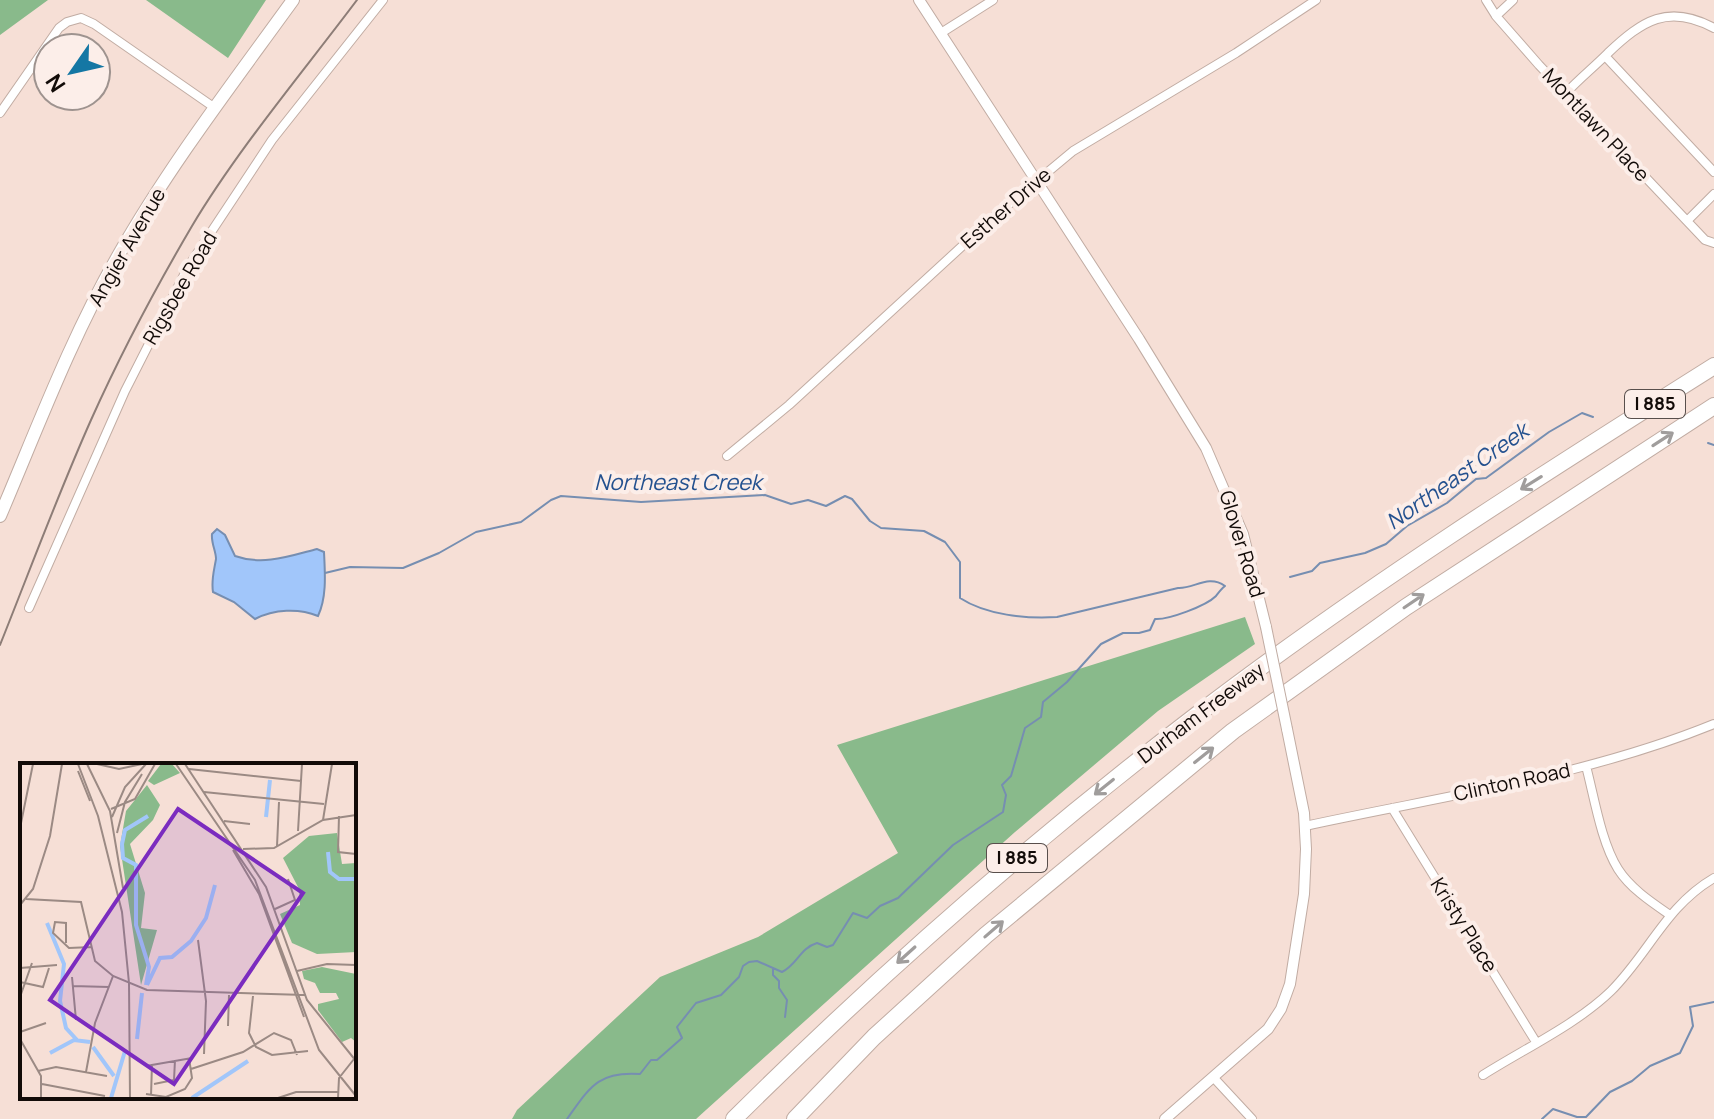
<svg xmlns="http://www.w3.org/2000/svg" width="1714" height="1119" viewBox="0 0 1714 1119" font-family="Manrope,sans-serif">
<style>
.forest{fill:#89ba8b}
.water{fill:#a1c6fa;stroke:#768eb1;stroke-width:2}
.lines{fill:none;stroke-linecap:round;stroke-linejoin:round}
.stream{stroke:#768eb1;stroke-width:2}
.minor-casing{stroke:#c1aca3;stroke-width:10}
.tertiary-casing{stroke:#c1aca3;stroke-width:12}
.secondary-casing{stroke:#c1aca3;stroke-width:14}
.motorway-casing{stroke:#c1aca3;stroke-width:18}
.minor{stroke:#fff;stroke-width:8}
.tertiary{stroke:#fff;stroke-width:10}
.secondary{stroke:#fff;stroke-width:12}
.motorway{stroke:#fff;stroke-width:16}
.rail{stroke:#8d7d77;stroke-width:2}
.tertiary-bridge-casing{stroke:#c1aca3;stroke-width:12;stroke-linecap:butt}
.tertiary-bridge{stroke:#fff;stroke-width:10}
.oneway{stroke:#a09d9c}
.labels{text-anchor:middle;stroke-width:8;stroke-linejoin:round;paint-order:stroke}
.shield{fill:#fceee9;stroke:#584f4c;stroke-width:2}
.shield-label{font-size:18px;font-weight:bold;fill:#120b08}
.street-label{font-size:20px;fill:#120b08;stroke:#fceee9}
.water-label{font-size:22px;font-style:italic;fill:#24518f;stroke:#fceee9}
.inset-river{fill:none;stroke:#a1c6fa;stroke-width:4}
.inset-road{fill:none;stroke:#9b8a84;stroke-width:2}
.view{fill:#7b2cbf;fill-opacity:0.15;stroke:#7b2cbf;stroke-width:4}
.inset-edge{fill:none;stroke:#120b08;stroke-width:4}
</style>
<rect width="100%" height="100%" fill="#f6dfd6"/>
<path class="forest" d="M0 0H48L0 35Z
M146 0H266L228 58Z
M1245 617 1255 644 1158 711 1015 832 696 1119H512L517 1110 660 977 758 937 898 853 837 745Z"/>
<path class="water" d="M217 529 225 535 235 556C263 566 290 556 317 549L324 552C325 573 327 597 318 616 299 608 274 609 255 619L234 602 213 592C211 580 214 571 216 559 216 551 211 543 212 534Z"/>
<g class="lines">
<path class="stream" d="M1708 443 1714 445
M325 573 350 567 403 568 439 553 476 532 521 522 551 500 561 496 641 502 765 495 791 504 808 500 826 506 845 496 852 499 870 521 881 528 924 531 945 542 960 562V598C986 615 1026 619 1057 617L1178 588C1194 589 1208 574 1225 586 1221 589 1219 592 1216 596 1206 606 1168 620 1155 619L1150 630 1139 633H1123L1101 644 1067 682 1043 702 1041 717 1025 728 1011 776 1002 785 1006 795 1003 812 953 845 898 898 880 906 867 918 853 913 833 945 827 947 817 943C800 948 797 965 782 972L757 961 749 962 743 966 739 977 721 995 696 1003 677 1027 682 1038 657 1060H651L640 1074C598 1071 590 1087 567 1119
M1290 577 1312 571 1320 563 1365 553 1386 544 1407 526 1447 503 1476 479 1486 478 1549 432 1582 413 1593 417
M773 968V975L779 981V988L787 1000 785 1017
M1542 1119 1553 1109 1577 1117H1586L1610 1092 1632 1081 1650 1066 1680 1053 1693 1026 1690 1007 1714 1002"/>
<defs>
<path id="minor" d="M1486 0 1496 16 1539 65 1705 240 1714 243
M1496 16 1513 0
M941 33 993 0
M1605 56 1714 172
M1566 93C1579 79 1594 67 1608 53 1642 21 1668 3 1714 28
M0 113 59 28 67 22 81 18 94 24 215 108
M1687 221 1714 194
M727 456 789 405 995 216 1073 151 1236 53 1316 0
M29 608 125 391 188 267 272 140 383 0
M1586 766C1594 796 1601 842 1618 869 1630 888 1651 902 1670 915
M1392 808 1536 1042
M1305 826C1442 796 1584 777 1714 724
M1483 1075C1524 1049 1577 1024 1611 991 1649 953 1666 906 1714 878
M1213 1077 1252 1119"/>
<path id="tertiary" d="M919 0 1139 339 1206 448 1243 534 1266 627
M1165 1119 1268 1029 1281 1009 1290 984 1304 894 1306 849 1304 813 1287 729"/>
<path id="secondary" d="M0 516C37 429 71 338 118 256 169 166 233 83 293 0"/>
<path id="motorway" d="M734 1119C880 974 1034 839 1198 714 1363 588 1538 477 1714 366
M795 1119 874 1037 986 935 1233 731 1406 607 1714 406"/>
</defs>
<use href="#minor" class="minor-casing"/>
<use href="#tertiary" class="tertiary-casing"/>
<use href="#secondary" class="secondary-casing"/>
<use href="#motorway" class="motorway-casing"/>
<use href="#minor" class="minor"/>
<use href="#tertiary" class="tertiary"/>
<use href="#secondary" class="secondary"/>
<use href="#motorway" class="motorway"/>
<path class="rail" d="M0 645C30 570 58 494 91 420 121 353 155 289 192 226 238 149 303 72 357 0"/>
<defs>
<path id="tertiary-bridge" d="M1266 627 1287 729"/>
</defs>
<use href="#tertiary-bridge" class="tertiary-bridge-casing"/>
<use href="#tertiary-bridge" class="tertiary-bridge"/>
</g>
<defs><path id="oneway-shaft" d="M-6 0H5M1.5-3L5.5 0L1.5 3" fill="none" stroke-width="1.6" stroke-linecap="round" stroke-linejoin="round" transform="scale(2)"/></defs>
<g class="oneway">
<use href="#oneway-shaft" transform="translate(1663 439) rotate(-33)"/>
<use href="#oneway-shaft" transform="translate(1531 483) rotate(148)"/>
<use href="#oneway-shaft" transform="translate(1414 601) rotate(-34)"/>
<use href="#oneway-shaft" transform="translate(1204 755) rotate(-39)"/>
<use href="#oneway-shaft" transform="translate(1104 787) rotate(141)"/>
<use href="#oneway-shaft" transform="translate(994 929) rotate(-41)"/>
<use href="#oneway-shaft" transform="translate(906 955) rotate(138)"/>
</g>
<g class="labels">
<g class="shield">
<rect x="1625" y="390" width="60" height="28" rx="6"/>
<rect x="987" y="844" width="60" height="28" rx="6"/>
</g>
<g class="shield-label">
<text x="1655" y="410">I 885</text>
<text x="1017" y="864">I 885</text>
</g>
<g class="street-label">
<text transform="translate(1596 125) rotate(47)" y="7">Montlawn Place</text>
<text transform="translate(1006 208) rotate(-41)" y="7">Esther Drive</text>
<text transform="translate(127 247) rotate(-60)" y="7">Angier Avenue</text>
<text transform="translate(180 288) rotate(-60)" y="7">Rigsbee Road</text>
<text transform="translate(1242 544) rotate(73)" y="7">Glover Road</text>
<text transform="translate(1201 713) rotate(-37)" y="7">Durham Freeway</text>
<text transform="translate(1512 782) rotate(-12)" y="7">Clinton Road</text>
<text transform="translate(1464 925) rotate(58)" y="7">Kristy Place</text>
</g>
<g class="water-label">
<text transform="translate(1457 476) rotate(-35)" y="8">Northeast Creek</text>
<text x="678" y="490">Northeast Creek</text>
</g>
</g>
<g transform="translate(20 763)">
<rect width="336" height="336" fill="#f6dfd6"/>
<path d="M141 1H152L160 10 134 22 128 18ZM127 22 140 42 133 57 110 81 125 130 121 165 137 167 121 222 100 83 106 48ZM317 70 322 101 336 100V189L297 191 272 180 260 151 280 142 279 126 263 95 289 73ZM302 204 336 211V279L331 275 322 279 298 247V241L319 236 316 230H300L295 220 284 216 282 208Z" fill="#89ba8b"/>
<path class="inset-river" d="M246 54 250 17M308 89 310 109 319 116H336M27 160 44 201 40 238 46 265 57 277M126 222 129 204 116 162V102L103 95 102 81 105 67 128 53M127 222 140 195 152 194 171 178 186 155 195 122M117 276 122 230M73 284 94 313M30 290 54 277 70 279M91 335 105 288M172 335 228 298"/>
<path class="inset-road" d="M58 1 78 53 102 149 109 220 110 335M67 1 90 48 103 125M77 1 99 6 122 1M156 1 235 117 299 287 336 333M165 1 246 124 287 237 336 298M169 6 281 18M58 8 70 38M184 29 304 41M91 46 115 36 135 1M319 53 318 89 336 91M92 54 105 24 126 1M303 57 312 1M204 58 230 61M0 65 13 1M278 68 282 1M97 70 105 39 122 11M257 83 259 39M223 86 254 85 303 57 336 52M213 87 239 131 284 254M6 136 61 139 75 198 93 213 127 227 285 232M0 142 13 126 30 73 42 1M255 146 275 137 268 116M178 177 186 238 184 291M46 180V160L35 159 33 170 49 185 72 184M0 205 37 202M277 208 307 201 336 202M52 214 56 257M0 219 23 224 29 205M52 223 89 224M233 233 229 270 236 284 252 292 288 288M0 234 12 200M208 263 209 232M0 269 26 260M0 276 21 313V335M126 303 172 295M171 306 223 289 254 270 271 277 277 292M18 308 36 304 87 313M66 309 75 260 93 213M22 321 85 333M134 321 154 317 155 297M126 331 146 334 165 326 172 315 169 295M131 333 132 301M258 335 276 329H318M318 335 319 315 334 296"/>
<path class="view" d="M158 46 283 130 154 321 30 237Z"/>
<rect width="336" height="336" class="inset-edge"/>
</g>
<g transform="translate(72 72) rotate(236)"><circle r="38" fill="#fceee9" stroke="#9e938f" stroke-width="2"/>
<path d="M0-6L14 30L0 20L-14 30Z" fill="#1477a4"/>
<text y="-12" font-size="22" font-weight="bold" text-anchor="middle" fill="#120b08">N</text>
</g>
</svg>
